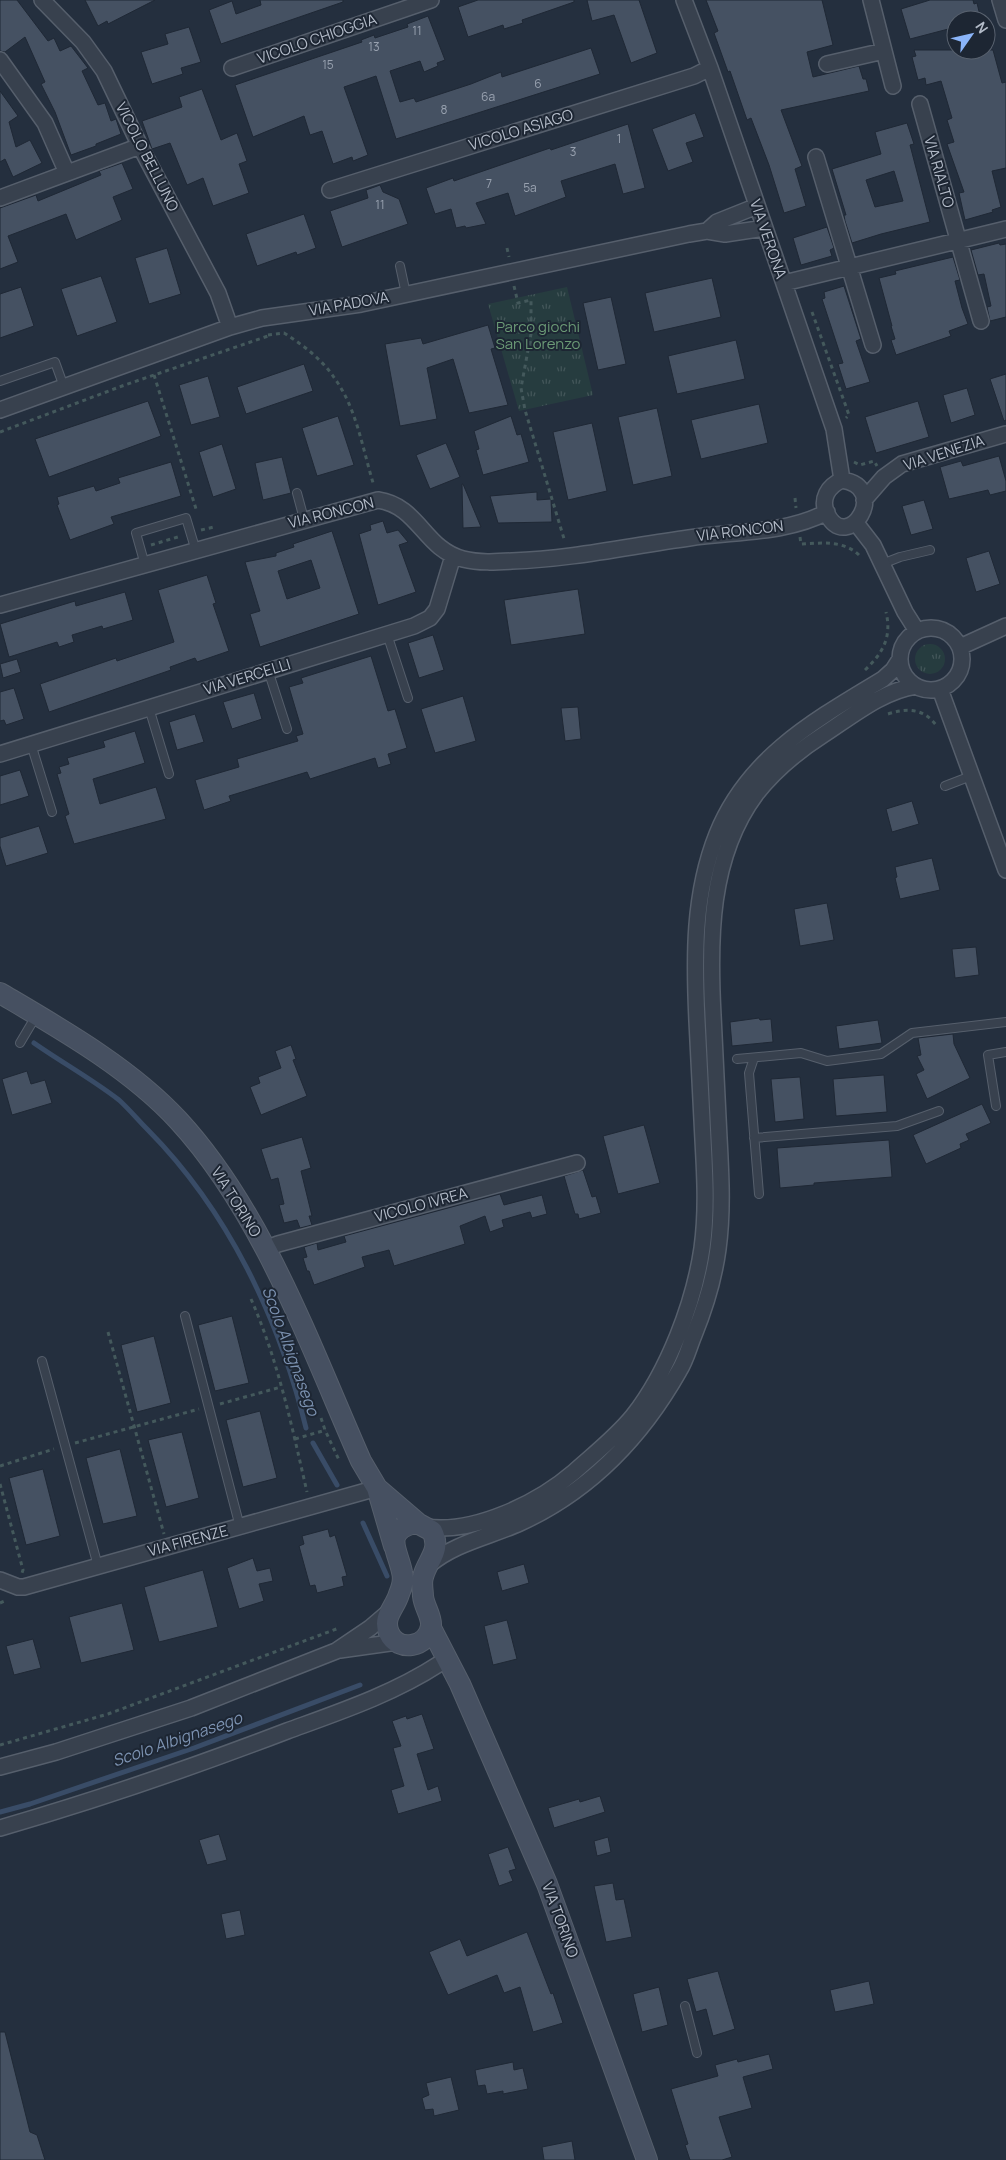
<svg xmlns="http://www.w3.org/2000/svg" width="1006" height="2160" viewBox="0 0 1006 2160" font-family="Manrope,sans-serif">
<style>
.grass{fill:url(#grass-tufts)}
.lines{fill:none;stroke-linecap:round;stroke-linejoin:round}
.stream{stroke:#394c67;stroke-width:5}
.building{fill:#455162;stroke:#1f2835;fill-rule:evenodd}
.lane-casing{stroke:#565f6c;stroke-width:10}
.street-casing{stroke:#565f6c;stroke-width:18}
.secondary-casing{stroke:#565f6c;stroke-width:22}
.path{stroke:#44595c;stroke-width:3;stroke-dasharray:4 4;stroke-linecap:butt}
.lane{stroke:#38414e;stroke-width:8}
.street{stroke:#38414e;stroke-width:15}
.secondary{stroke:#465061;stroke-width:20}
.labels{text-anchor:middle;stroke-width:4;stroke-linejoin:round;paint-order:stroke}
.number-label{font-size:12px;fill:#98a1af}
.street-label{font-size:15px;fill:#b4bcc9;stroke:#1d2633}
.park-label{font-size:15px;fill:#6b9a76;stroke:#1d2633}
.water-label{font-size:16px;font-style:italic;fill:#7c92b1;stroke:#1d2633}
</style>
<defs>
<pattern id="grass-tufts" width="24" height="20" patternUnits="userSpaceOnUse" patternTransform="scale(1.25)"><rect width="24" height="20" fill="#263c3f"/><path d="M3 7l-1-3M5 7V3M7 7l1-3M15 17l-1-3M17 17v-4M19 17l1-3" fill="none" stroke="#435659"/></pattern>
</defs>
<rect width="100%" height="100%" fill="#242f3e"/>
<path class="grass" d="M567 287 593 395 519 411 488 304Z
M915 659a15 15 0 1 1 30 0a15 15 0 1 1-30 0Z"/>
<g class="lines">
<path class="stream" d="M34 1043C61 1062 92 1079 119 1100 129 1109 138 1120 148 1130 228 1211 279 1318 306 1428
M313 1443 337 1485
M363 1523 387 1576
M0 1812 30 1804 194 1748 360 1685"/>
</g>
<path class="building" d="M0 0H17L48 41 54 38 60 51 71 46 88 68 82 71 98 105 105 103 111 121 116 119 121 134 96 144V146L71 155 55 112 41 84 45 82 25 37 5 52 0 51Z
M85 0H155L108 24 107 21 98 26Z
M260 0H343V2L221 44 209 10 232 1 236 14 261 5Z
M478 0H574V2L522 20 523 23 504 29 503 25 468 37 458 7Z
M587 0H639L657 53 631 63 614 15 592 21Z
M706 0H822L833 45 807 52 813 77 859 66 863 79H866L869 91 781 110 802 166 795 169 806 206 784 213 769 165 751 118 747 120 730 71 728 72 714 33 718 31Z
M930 0H973L974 4 977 3 981 20H956V27L910 39 901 9Z
M428 16 445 60 437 63 438 66 424 72 420 61 390 71 400 102 414 98 416 102 471 84 501 72 502 77 591 48 600 74 396 139 376 76 344 87 368 155 353 161 352 157 333 164 322 131 310 135 304 116 253 137 235 85 362 42 361 40 374 35 375 38 408 27 407 24Z
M189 27 201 62 181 68 183 74 152 84 141 52 168 44 165 34Z
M914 50H993L1002 83 1006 82V168L992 171 1001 207 992 210 993 212 965 220 959 193 964 192 947 144 954 142 947 120 952 118 941 81 926 85 925 78 918 80 912 57 916 56Z
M202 89 221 140 237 133 247 161 239 164 249 193 213 206 203 178 187 185 170 143 152 149 142 121 182 107 179 97Z
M0 91 18 116 9 122 16 147 30 140 42 163 13 177 5 159 0 162Z
M695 113 704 137 686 143 693 162 668 171 652 129Z
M907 123 914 144 910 145 930 222 881 234 852 243 845 221 844 215H846L832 169 881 154 875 132ZM894 171 903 201 875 207 866 180Z
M628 124 645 188 623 194 615 164 561 181 566 197 515 216 508 193 476 203 486 224 466 228 465 226 456 228 451 209 435 214 426 188 453 178 454 181 550 148 551 150Z
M122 163 133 189 113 197 122 220 76 240 66 214 8 236 18 262 0 269V208L36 195 38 201 101 175 99 171Z
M380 185 383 192 399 199 408 224 342 247 330 211 368 198 366 190Z
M304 214 316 248 297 255 296 252 257 266 246 234Z
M827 227 834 248 830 250 832 256 801 265 793 238Z
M999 243 1000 245 1006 244V317L990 321 987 307 991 306 984 274 978 275 971 250Z
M167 248 181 294 149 304 135 258Z
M953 257 960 280 955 281 962 308 968 324 949 331 951 336 896 355 891 340 895 339 891 326H892L879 278 896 274 895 271Z
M101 276 117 322 77 336 61 289Z
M712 278 721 317 654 332 645 293Z
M844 286 861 339 856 341 870 382 846 389 838 364 843 363 822 299 825 298 824 292Z
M21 287 34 326 0 338V294Z
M611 297 626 364 598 370 583 303Z
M488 325 495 348 491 349 508 405 469 413 453 359 427 368 437 419 400 426 385 344 421 338 423 344Z
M736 340 745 379 677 394 668 356Z
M304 364 313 391 246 414 237 387Z
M1006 374V420L1004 421 990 379Z
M208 376 220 417 191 425 179 385Z
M967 388 975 415 951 423 943 395Z
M148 401 161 436 49 477 35 439Z
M918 401 929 437 876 453 865 417Z
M759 404 768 443 701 459 691 420Z
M657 408 672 476 633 485 618 417Z
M338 416 354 465 317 476 302 428Z
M511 416 517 435 521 434 529 462 483 475 476 450 479 449 474 431Z
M592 423 607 491 568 500 553 432Z
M446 443 460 477 430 489 416 455Z
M222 444 236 489 213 497 199 452Z
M999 456 1006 481V491L990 495 988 490 949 499 940 467 961 461 963 466Z
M282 457 291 493 263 500 255 463Z
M171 462 181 496 111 517 114 524 70 540 57 505 59 504 57 497 94 486 96 491 120 483 118 478Z
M462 484H463L481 527 463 528Z
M537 492V500L551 499 552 522 498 523 490 496Z
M924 500 933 529 911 535 902 506Z
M383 521 387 533 398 530 408 542 399 545 416 592 378 605 359 534 371 530 370 525Z
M332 531 359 614 260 647 250 614 260 611 245 562 276 556V553L294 547 293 544ZM311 560 320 588 287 599 278 571Z
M989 551 1000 584 976 592 966 558Z
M207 575 216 603 213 604 229 651 197 662 195 658 170 667 171 670 49 712 40 684 116 658 117 661 174 642 158 590Z
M578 589 585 634 511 645 504 600Z
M125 592 133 620 103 629 102 626 72 635 74 642 59 647 57 642 9 657 0 624 75 601 76 606Z
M433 635 444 670 419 678 408 643Z
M371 656 388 711 395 709 407 748 388 754 391 764 378 768 375 758 310 779 307 772 229 796 231 801 204 810 195 780 239 767 237 759 298 741 296 736 303 734 289 687 303 683 301 678Z
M17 659 21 672 3 678 0 664Z
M14 688 24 719 6 725 4 720 0 721V692Z
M254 693 262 719 232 729 223 702Z
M463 696 476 741 435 753 421 709Z
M578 707 581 739 565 741 561 708Z
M195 714 204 742 177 750 169 722Z
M135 731 145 763 93 779 100 804 156 787 166 819 74 844 65 816 69 814 57 774 61 773 59 767 69 764 67 758 105 747 103 741Z
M20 770 29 796 0 805V776Z
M912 801 919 824 892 832 886 809Z
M39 826 48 853 6 866 0 846V838Z
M932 858 940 890 900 899 895 878 897 877 895 867Z
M827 903 834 940 800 946 794 909Z
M976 947 979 975 955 978 952 949Z
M759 1018 760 1020 771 1019 773 1042 732 1046 730 1022Z
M878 1020 882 1043 839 1049 836 1026Z
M953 1034 954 1044 970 1078 927 1099 916 1074 924 1070 917 1056 921 1055 918 1038Z
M291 1045 296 1059 293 1060 307 1096 261 1115 250 1087 260 1083 258 1077 281 1068 275 1051Z
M27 1071 31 1084 45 1080 52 1103 12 1115 2 1079Z
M884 1075 887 1112 836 1116 833 1079Z
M800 1077 804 1119 775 1122 771 1079Z
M982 1104 991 1123 966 1134 969 1140 960 1144 961 1148 926 1164 913 1135Z
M644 1125 660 1183 618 1194 603 1136Z
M302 1137 311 1168 301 1171 312 1216H309L312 1225 300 1228 297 1220 284 1223 279 1205 284 1204 278 1178 271 1180 261 1149Z
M889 1140 892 1177 814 1183V1185L780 1188 777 1148Z
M583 1170 592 1197 596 1196 601 1213 579 1219 578 1214H575L564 1176Z
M500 1194 504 1205 542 1195 547 1214 532 1218 530 1212 502 1220 504 1227 490 1232 485 1216 460 1226 465 1244 394 1266 389 1250 362 1257 365 1267 314 1285 309 1271H307L303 1258 307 1257 304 1247 317 1243 318 1250 346 1242 344 1236Z
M232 1316 249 1383 215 1391 198 1325Z
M154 1336 171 1403 137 1412 121 1345Z
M260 1411 277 1478 243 1487 226 1420Z
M182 1432 199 1498 166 1507 148 1440Z
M120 1449 137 1516 103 1524 86 1458Z
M43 1469 60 1536 26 1545 9 1478Z
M328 1529 330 1537 335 1535 347 1576 342 1577 344 1586 317 1593 315 1585 310 1586 299 1546 304 1544 302 1536Z
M253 1558 257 1571 270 1568 273 1581 259 1584 264 1601 239 1609 227 1568Z
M524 1564 529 1583 502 1591 497 1572Z
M203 1570 218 1627 159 1642 144 1587Z
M122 1603 134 1650 81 1663 69 1617Z
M507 1620 517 1659 493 1665 484 1626Z
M33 1639 41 1668 14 1675 6 1646Z
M422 1714 434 1749 417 1754 428 1790 438 1786 442 1801 398 1814 391 1790 404 1786 393 1748 401 1746 392 1721 406 1716 407 1719Z
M600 1796 605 1812 554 1828 548 1808 579 1799 580 1802Z
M219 1834 227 1860 207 1865 199 1840Z
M608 1837 611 1852 597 1856 594 1841Z
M508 1847 516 1869 509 1871 513 1881 499 1886 488 1854Z
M613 1883 616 1900 624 1899 632 1937 606 1942 594 1886Z
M240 1910 245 1935 226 1939 221 1914Z
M527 1932 551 1994 553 1993 563 2023 533 2032 520 1987 504 1993 497 1975 448 1995 429 1952 460 1939 467 1956Z
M718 1971 735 2029 713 2036 706 2009 696 2012 687 1979Z
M869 1981 874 2004 835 2012 830 1990Z
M659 1987 668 2025 642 2032 633 1994Z
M0 2032H5L30 2132 37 2135 45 2160H0Z
M769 2054 773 2069 743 2077 752 2108 719 2117 732 2157 722 2160H690L685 2145 688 2144 671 2089 718 2076 715 2065 737 2059 738 2062Z
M513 2062 514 2070 523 2068 528 2089 503 2094V2091L487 2094 485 2085 478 2086 475 2070Z
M451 2077 459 2110 434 2116 433 2109 425 2110 422 2098 429 2095 426 2083Z
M572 2141 575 2160H544L542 2147Z"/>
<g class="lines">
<defs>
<path id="lane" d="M400 266 406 294
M0 381 55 362 64 387
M297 493 304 519
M882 564 900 557 930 550
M145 565 136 533 186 518 196 551
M387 634 408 698
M268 670 287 729
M149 708 169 774
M31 744 52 812
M945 786 971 776
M20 1043 36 1016
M754 1058 749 1073 759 1194
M737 1059 801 1053 827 1061 881 1054 912 1033 1006 1022
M996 1106 988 1055 1006 1052
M754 1138 897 1126 939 1111
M185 1316 240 1527
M42 1361 98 1566
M685 2006 697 2053"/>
<path id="street" d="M42 0 83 42 104 71 140 146 218 293 230 327
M684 0 710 68 834 429 842 480
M871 0 893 86
M1000 0 1006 20
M0 60 45 123 67 173
M827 64 884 51
M232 68 431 0
M920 104 981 321
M816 157 873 345
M330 190 694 76 710 68
M0 198 140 146
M707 231 717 222 757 206
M784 283 1006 229
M0 410 230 327 262 318 361 304 689 234 707 231 725 234 765 228
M842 480C891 487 848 555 827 514 820 499 828 486 842 480Z
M864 500 884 477 902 464 1006 434
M856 523 873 545 905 612 917 631
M0 605 378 500C419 506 424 549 463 559 479 563 496 562 512 561 572 559 630 546 689 538 734 531 786 534 827 512
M900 659a31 31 0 1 1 62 0a31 31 0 1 1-62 0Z
M960 647 1006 626
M940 689 1006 870
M0 754 414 626 430 618 437 609 453 556
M265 1249 278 1244 577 1163
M426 1527C474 1534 538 1503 574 1472 594 1454 616 1437 633 1416 668 1371 694 1303 702 1248 707 1212 705 1176 703 1140 701 1100 699 1060 697 1021 694 958 693 894 717 834 748 757 815 720 883 679L893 670 900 659
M429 1565C455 1543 489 1537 520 1523 590 1491 641 1438 679 1371 686 1360 689 1347 694 1335 705 1308 714 1279 718 1249 723 1212 721 1175 719 1138 717 1097 715 1056 713 1015 709 940 709 857 756 794 774 771 798 751 823 735 851 717 882 691 916 686
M0 1580 18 1587H24L377 1488
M340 1650 397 1642
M0 1767 56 1752 191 1708 336 1651 370 1628 391 1610
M0 1828C97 1800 193 1767 287 1731 339 1712 393 1694 439 1664"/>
<path id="secondary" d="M0 993C61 1029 130 1068 178 1120 263 1212 311 1348 361 1461L377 1488 394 1546
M377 1488 419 1524
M411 1524H419L432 1531C442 1551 427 1560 423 1577 421 1583 423 1591 423 1596 424 1607 432 1616 431 1626 428 1647 398 1653 389 1633 382 1617 395 1608 399 1594 402 1587 404 1579 402 1572 398 1551 383 1534 411 1524Z
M431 1628 460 1684 547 1884 647 2160"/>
</defs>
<use href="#lane" class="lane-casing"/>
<use href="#street" class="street-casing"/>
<use href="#secondary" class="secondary-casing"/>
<path class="path" d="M507 248 509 257
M514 286 518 303 531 300V334L521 388 525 410 565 542
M812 312 849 415 846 418
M268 335 284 333C303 345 323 360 335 379 357 409 363 451 374 486
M154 375 197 512
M0 432 122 386 268 336
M854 462 860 465 874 461 877 466
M795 498 796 508
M201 530 214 527
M800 537 801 544C822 543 843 540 859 555
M151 545 181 536
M865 670C883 653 892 637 886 612
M888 714C907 708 923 708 936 725
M251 1299C278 1360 292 1427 307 1492
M108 1332 164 1534
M220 1404 281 1387
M321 1418 325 1430 339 1460
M295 1439 326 1430
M75 1443 199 1409
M0 1466 54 1449
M0 1484 23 1570 22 1573
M0 1603 7 1600
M0 1745 108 1714 339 1628"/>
<use href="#lane" class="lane"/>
<use href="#street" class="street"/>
<use href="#secondary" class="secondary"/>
</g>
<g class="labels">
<g class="number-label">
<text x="417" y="35">11</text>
<text x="374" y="51">13</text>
<text x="328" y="69">15</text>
<text x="538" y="88">6</text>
<text x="488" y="101">6a</text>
<text x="444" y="114">8</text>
<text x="619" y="143">1</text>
<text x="573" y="156">3</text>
<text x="489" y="188">7</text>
<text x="530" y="192">5a</text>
<text x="380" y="209">11</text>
</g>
<g class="street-label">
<text transform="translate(317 39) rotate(-19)" y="5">VICOLO CHIOGGIA</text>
<text transform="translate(521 130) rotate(-17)" y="5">VICOLO ASIAGO</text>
<text transform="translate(147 157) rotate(63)" y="5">VICOLO BELLUNO</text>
<text transform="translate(939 172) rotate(74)" y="5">VIA RIALTO</text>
<text transform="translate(768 239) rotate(71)" y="5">VIA VERONA</text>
<text transform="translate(349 304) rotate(-10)" y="5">VIA PADOVA</text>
<text transform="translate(944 453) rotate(-18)" y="5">VIA VENEZIA</text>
<text transform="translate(331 513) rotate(-14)" y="5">VIA RONCON</text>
<text transform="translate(740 531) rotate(-7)" y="5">VIA RONCON</text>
<text transform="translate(247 677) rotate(-17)" y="5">VIA VERCELLI</text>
<text transform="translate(236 1202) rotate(58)" y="5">VIA TORINO</text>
<text transform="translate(421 1205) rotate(-15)" y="5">VICOLO IVREA</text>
<text transform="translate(188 1541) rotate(-15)" y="5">VIA FIRENZE</text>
<text transform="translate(560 1920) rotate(70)" y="5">VIA TORINO</text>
</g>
<g class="park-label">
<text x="538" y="332">Parco giochi<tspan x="538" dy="17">San Lorenzo</tspan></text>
</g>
<g class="water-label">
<text transform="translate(291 1351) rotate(70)" y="6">Scolo Albignasego</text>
<text transform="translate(177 1739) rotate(-19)" y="6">Scolo Albignasego</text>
</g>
</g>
<g transform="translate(971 35) rotate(56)"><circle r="24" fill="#1d2633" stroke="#59626f"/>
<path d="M0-4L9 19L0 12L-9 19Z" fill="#8ab4f8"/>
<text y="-8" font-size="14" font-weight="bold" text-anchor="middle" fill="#b4bcc9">N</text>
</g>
</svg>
